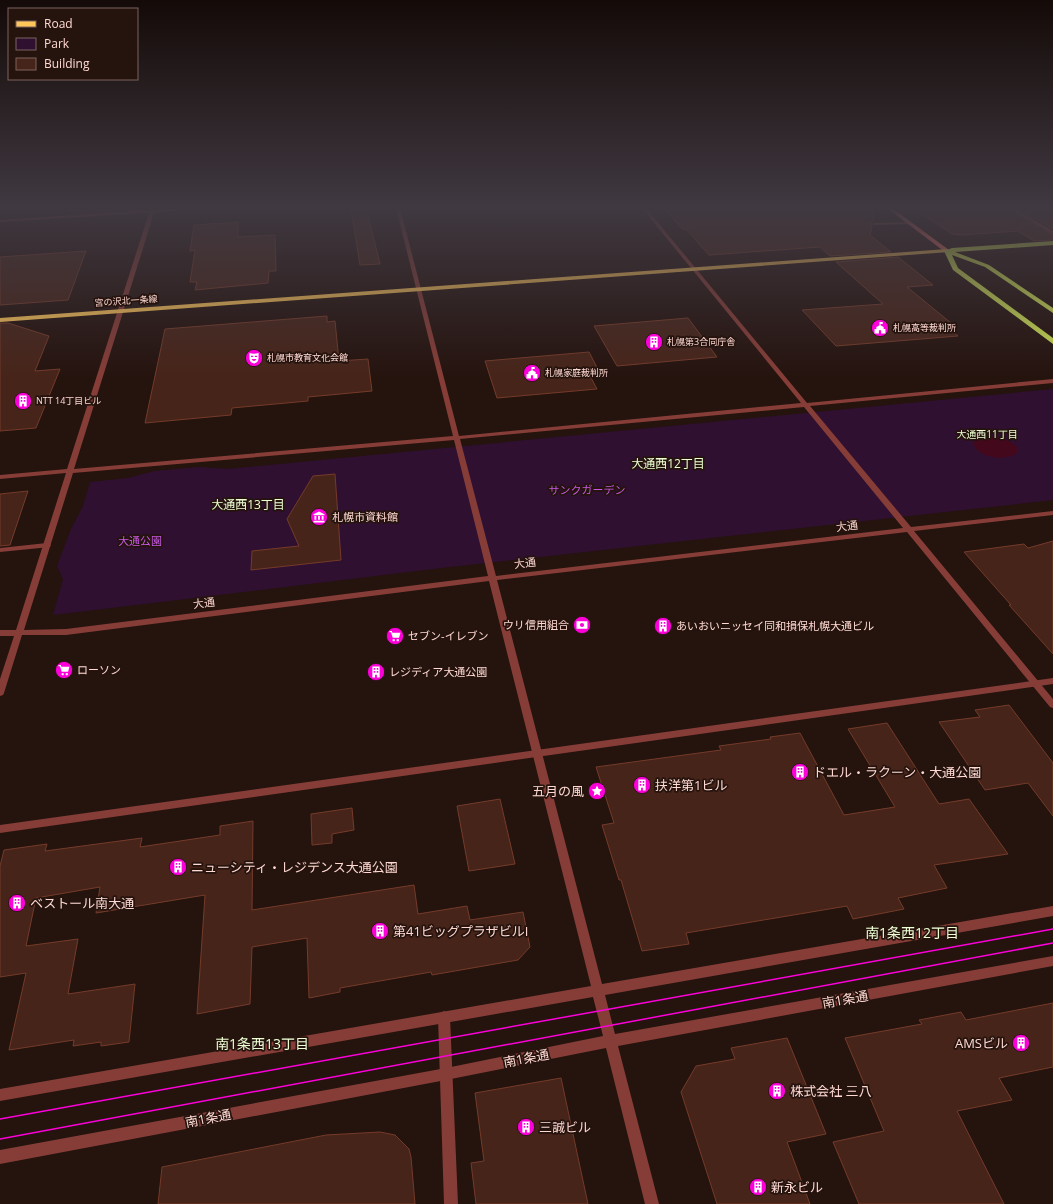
<svg xmlns="http://www.w3.org/2000/svg" width="1053" height="1204" viewBox="0 0 1053 1204" font-family="'Open Sans','Noto Sans JP',sans-serif">
<style>
.green{fill:#301030}
.water{fill:#44081c}
.building{fill:#472419;stroke:#743b2a}
.lines{fill:none;stroke-linecap:round;stroke-linejoin:round}
.service{fill:#863d37;fill-rule:evenodd}
.minor{fill:#863d37;fill-rule:evenodd}
.tertiary{fill:#863d37;fill-rule:evenodd}
.secondary{fill:#ff7269;fill-rule:evenodd}
.primary{fill:#ffc759;fill-rule:evenodd}
.trunk{fill:#cee353;fill-rule:evenodd}
.tram{stroke:#fd00da;stroke-width:1.5}
.labels{text-anchor:middle;stroke-width:3.5;stroke-linejoin:round;paint-order:stroke}
.far-street-label{font-size:9px;fill:#ffd9d2;stroke:#25130e}
.far-poi-label{font-size:9px;fill:#ffd9d2;stroke:#25130e;text-anchor:start}
.far-neighbourhood-label{font-size:10px;fill:#eeffd4;stroke:#25130e}
.park-label{font-size:11px;fill:#c759e4;stroke:#25130e}
.poi-label{font-size:11px;fill:#ffd9d2;stroke:#25130e;text-anchor:start}
.street-label{font-size:11px;fill:#ffd9d2;stroke:#25130e}
.neighbourhood-label{font-size:12px;fill:#eeffd4;stroke:#25130e}
.near-poi-label{font-size:13px;fill:#ffd9d2;stroke:#25130e;text-anchor:start}
.near-street-label{font-size:13px;fill:#ffd9d2;stroke:#25130e}
.near-neighbourhood-label{font-size:14px;fill:#eeffd4;stroke:#25130e}
</style>
<rect width="100%" height="100%" fill="#25130e"/>
<path class="green" d="M1053 389V500L441 568 53 615 63 579 57 566 71 529 82 508 90 482 128 478 154 471 200 467 228 469Z"/>
<path class="water" d="M983 436C995 435 1008 438 1017 447V453C1005 462 978 458 973 443L978 437Z"/>
<path class="building" d="M351 208H366L380 264 360 265Z
M664 208H871L874 220 871 223 872 226 870 235 891 252 830 256 820 247 709 255 686 229H682Z
M913 208H1008L1053 235V240L1034 241 1018 231 961 235 952 234Z
M1017 208H1053V229Z
M238 222V237L275 235 276 271H269L268 283 195 290 197 282H190L195 250 190 251 194 225Z
M86 251 68 300 0 305V257Z
M898 257 933 285 907 287 951 323H943L958 336 836 346 802 310 883 304 836 262Z
M327 316V322L335 321 339 361 368 359 372 391 308 397V401L232 408 231 415 145 423 165 329Z
M688 318 717 357 617 366 594 326Z
M0 323H8L49 336 35 371 60 369 36 428 0 431Z
M589 352 601 375 590 376 597 389 497 398 485 361Z
M335 474 341 560 251 570 252 551 299 546 287 519 313 476Z
M28 491 10 545 0 546V494Z
M1053 541V654L1009 605H1011L964 552 1024 544 1028 548Z
M1009 705 1053 763V816L1028 783 985 790 939 722 980 717 975 710Z
M887 723 939 804 969 799 1008 854 934 865 947 888 898 898 904 909 853 919 847 906 686 933 689 944 642 951 621 880H619L602 825 614 823 596 767 721 750 719 746 771 739 770 737 800 733 844 815 895 807 848 729Z
M500 799 515 864 469 871 457 806Z
M352 808 354 830 332 834V843L312 845 311 814Z
M253 821 252 910 414 885 418 914 467 906 470 920 523 912 530 947 518 960 432 975 431 972 340 988V992L309 998 307 938 252 947 250 1004 197 1014 205 895 96 913 100 887 36 898 26 946 78 939 68 994 135 984 129 1042 101 1046V1042L73 1046 74 1040 9 1050 26 973 0 977V866L4 850 47 844 45 851 142 838 140 847 220 835V826Z
M1053 1003V1067L999 1078 1012 1100 957 1111 1004 1204H859L833 1142 884 1131 845 1038 922 1024 919 1020 961 1012 966 1020Z
M787 1038 826 1134 787 1142 810 1204H717L681 1092 696 1066 735 1059 731 1048Z
M561 1078 588 1204H476L471 1163 484 1161 475 1093Z
M380 1132 395 1135 409 1149 411 1157 415 1204H158L162 1167 326 1135Z"/>
<g class="lines">
<path class="service" d="M909 222 911 223V224L874 225 872 224 874 223Z"/>
<path class="minor" d="M1009 208H1014L1053 231V234Z
M47 543 51 545 50 547 0 552V548Z
M1053 678V684L0 833V825Z
M444 1011 448 1013 450 1017 458 1204H444L438 1017 440 1013Z"/>
<path class="tertiary" d="M151 208H155L154 210 208 208 154 213 74 469 453 436 396 208H400L459 436 801 403 642 208H646L807 403 1053 379V383L810 406 911 527 1053 511V515L914 531 1053 699V708L1050 707 907 532 497 580 602 984 1053 906V916L605 995 615 1034 1053 956V966L618 1046 659 1204H645L606 1048 446 1080 0 1164V1150L446 1068 603 1036 593 997 0 1101V1089L591 986 489 581 66 635H22L4 693 3 695 0 696V679L14 636H0V630H16L66 473 0 479V475L67 469 149 213 0 222V220L150 210ZM804 407 903 528 496 576 460 439ZM454 440 488 576 66 629 24 630 73 473Z"/>
<path class="secondary" d="M887 208H892L949 250V252H945Z"/>
<path class="primary" d="M947 249 950 251 949 252 0 322V318Z"/>
<path class="trunk" d="M1053 241V245L955 252 989 265 1053 308V313L985 267 952 255 958 268 1053 338V344L953 270 944 251 952 248Z"/>
<path class="tram" d="M0 1119 1053 929
M0 1139 1053 943"/>
</g>
<linearGradient id="sky" x2="0" y2="1"><stop stop-color="#140a08"/><stop offset="0.55" stop-color="#403941"/><stop offset="1" stop-color="#403941" stop-opacity="0"/></linearGradient>
<rect width="1053" height="377" fill="url(#sky)"/>
<defs>
<symbol id="civic-disc" viewBox="-11 -11 22 22"><circle r="9.5" fill="#fd00da" stroke="#25130e"/><path d="M-.6-6.5H3V-4.5H.6V-3L4-1V1h2V6H-6V1h2V-1L-.6-3ZM-1.2 2.5V6h2.4V2.5Z" fill="#fff"/></symbol>
<symbol id="building-disc" viewBox="-11 -11 22 22"><circle r="9.5" fill="#fd00da" stroke="#25130e"/><path d="M-4-6H4V6H1V3H-1V6H-4ZM-2.5-4.3h1.7v1.8h-1.7ZM.8-4.3h1.7v1.8H.8ZM-2.5-1h1.7V.8h-1.7ZM.8-1h1.7V.8H.8Z" fill="#fff"/></symbol>
<symbol id="theatre-disc" viewBox="-11 -11 22 22"><circle r="9.5" fill="#fd00da" stroke="#25130e"/><path d="M-5-5.5Q0-4 5-5.5V0Q5 5 0 6Q-5 5-5 0ZM-3.3-2.5H-1v1.5H-3.3ZM1-2.5H3.3v1.5H1ZM-2.8 1Q0 5.5 2.8 1Z" fill="#fff"/></symbol>
<symbol id="museum-disc" viewBox="-11 -11 22 22"><circle r="9.5" fill="#fd00da" stroke="#25130e"/><path d="M0-6L6-3V-2H-6V-3ZM-5-1h2V3h-2ZM-1-1h2V3h-2ZM3-1h2V3H3ZM-6 4H6V6H-6Z" fill="#fff"/></symbol>
<symbol id="bank-disc" viewBox="-11 -11 22 22"><circle r="9.5" fill="#fd00da" stroke="#25130e"/><path d="M-6-4H6V4H-6ZM0-2.3a2.3 2.3 0 1 0 0 4.6a2.3 2.3 0 1 0 0-4.6Z" fill="#fff"/></symbol>
<symbol id="supermarket-disc" viewBox="-11 -11 22 22"><circle r="9.5" fill="#fd00da" stroke="#25130e"/><path d="M-6-5.5h2.5l.6 2H6L4.5 2H-2.5L-4.4-4H-6ZM-1.5 3.2a1.3 1.3 0 1 0 .1 0ZM3 3.2a1.3 1.3 0 1 0 .1 0Z" fill="#fff"/></symbol>
<symbol id="sight-disc" viewBox="-11 -11 22 22"><circle r="9.5" fill="#fd00da" stroke="#25130e"/><path d="M0-6L1.8-2.2L6-1.7L2.9 1.2L3.7 5.4L0 3.3L-3.7 5.4L-2.9 1.2L-6-1.7L-1.8-2.2Z" fill="#fff"/></symbol>
</defs>
<g fill-rule="evenodd">
<use href="#civic-disc" x="870" y="318" width="20" height="20"/>
<use href="#building-disc" x="644" y="332" width="20" height="20"/>
<use href="#theatre-disc" x="244" y="348" width="20" height="20"/>
<use href="#civic-disc" x="522" y="363" width="20" height="20"/>
<use href="#building-disc" x="13" y="391" width="20" height="20"/>
<use href="#museum-disc" x="309" y="507" width="20" height="20"/>
<use href="#bank-disc" x="572" y="615" width="20" height="20"/>
<use href="#building-disc" x="653" y="616" width="20" height="20"/>
<use href="#supermarket-disc" x="385" y="626" width="20" height="20"/>
<use href="#supermarket-disc" x="54" y="660" width="20" height="20"/>
<use href="#building-disc" x="366" y="662" width="20" height="20"/>
<use href="#building-disc" x="790" y="762" width="20" height="20"/>
<use href="#building-disc" x="632" y="775" width="20" height="20"/>
<use href="#sight-disc" x="587" y="781" width="20" height="20"/>
<use href="#building-disc" x="168" y="857" width="20" height="20"/>
<use href="#building-disc" x="7" y="893" width="20" height="20"/>
<use href="#building-disc" x="370" y="921" width="20" height="20"/>
<use href="#building-disc" x="1011" y="1033" width="20" height="20"/>
<use href="#building-disc" x="767" y="1081" width="20" height="20"/>
<use href="#building-disc" x="516" y="1117" width="20" height="20"/>
<use href="#building-disc" x="748" y="1177" width="20" height="20"/>
</g>
<g class="labels">
<g class="far-street-label">
<text transform="translate(126 301) rotate(-4)" y="3">宮の沢北一条線</text>
</g>
<g class="far-poi-label">
<text x="893" y="331">札幌高等裁判所</text>
<text x="667" y="345">札幌第3合同庁舎</text>
<text x="267" y="361">札幌市教育文化会館</text>
<text x="545" y="376">札幌家庭裁判所</text>
<text x="36" y="404">NTT 14丁目ビル</text>
</g>
<g class="far-neighbourhood-label">
<text x="987" y="438">大通西11丁目</text>
</g>
<g class="park-label">
<text x="587" y="494">サンクガーデン</text>
<text x="140" y="545">大通公園</text>
</g>
<g class="poi-label">
<text x="332" y="521">札幌市資料館</text>
<text x="569" y="629" text-anchor="end">ウリ信用組合</text>
<text x="676" y="630">あいおいニッセイ同和損保札幌大通ビル</text>
<text x="408" y="640">セブン-イレブン</text>
<text x="77" y="674">ローソン</text>
<text x="389" y="676">レジディア大通公園</text>
</g>
<g class="street-label">
<text transform="translate(847 526) rotate(-7)" y="4">大通</text>
<text transform="translate(525 563) rotate(-7)" y="4">大通</text>
<text transform="translate(204 603) rotate(-7)" y="4">大通</text>
</g>
<g class="neighbourhood-label">
<text x="668" y="468">大通西12丁目</text>
<text x="248" y="509">大通西13丁目</text>
</g>
<g class="near-poi-label">
<text x="813" y="777">ドエル・ラクーン・大通公園</text>
<text x="655" y="790">扶洋第1ビル</text>
<text x="584" y="796" text-anchor="end">五月の風</text>
<text x="191" y="872">ニューシティ・レジデンス大通公園</text>
<text x="30" y="908">ベストール南大通</text>
<text x="393" y="936">第41ビッグプラザビルI</text>
<text x="1008" y="1048" text-anchor="end">AMSビル</text>
<text x="790" y="1096">株式会社 三八</text>
<text x="539" y="1132">三誠ビル</text>
<text x="771" y="1192">新永ビル</text>
</g>
<g class="near-street-label">
<text transform="translate(845 999) rotate(-10)" y="5">南1条通</text>
<text transform="translate(526 1058) rotate(-11)" y="5">南1条通</text>
<text transform="translate(208 1118) rotate(-11)" y="5">南1条通</text>
</g>
<g class="near-neighbourhood-label">
<text x="912" y="938">南1条西12丁目</text>
<text x="262" y="1049">南1条西13丁目</text>
</g>
</g>
<rect x="8" y="8" width="130" height="72" fill="#25130e" stroke="#7c625c"/>
<rect x="16" y="21" width="20" height="6" fill="#ffc759" stroke="#7c625c"/>
<text x="44" y="28" font-size="12" fill="#ffd9d2">Road</text>
<rect x="16" y="38" width="20" height="12" fill="#301030" stroke="#7c625c"/>
<text x="44" y="48" font-size="12" fill="#ffd9d2">Park</text>
<rect x="16" y="58" width="20" height="12" fill="#472419" stroke="#7c625c"/>
<text x="44" y="68" font-size="12" fill="#ffd9d2">Building</text>
</svg>
